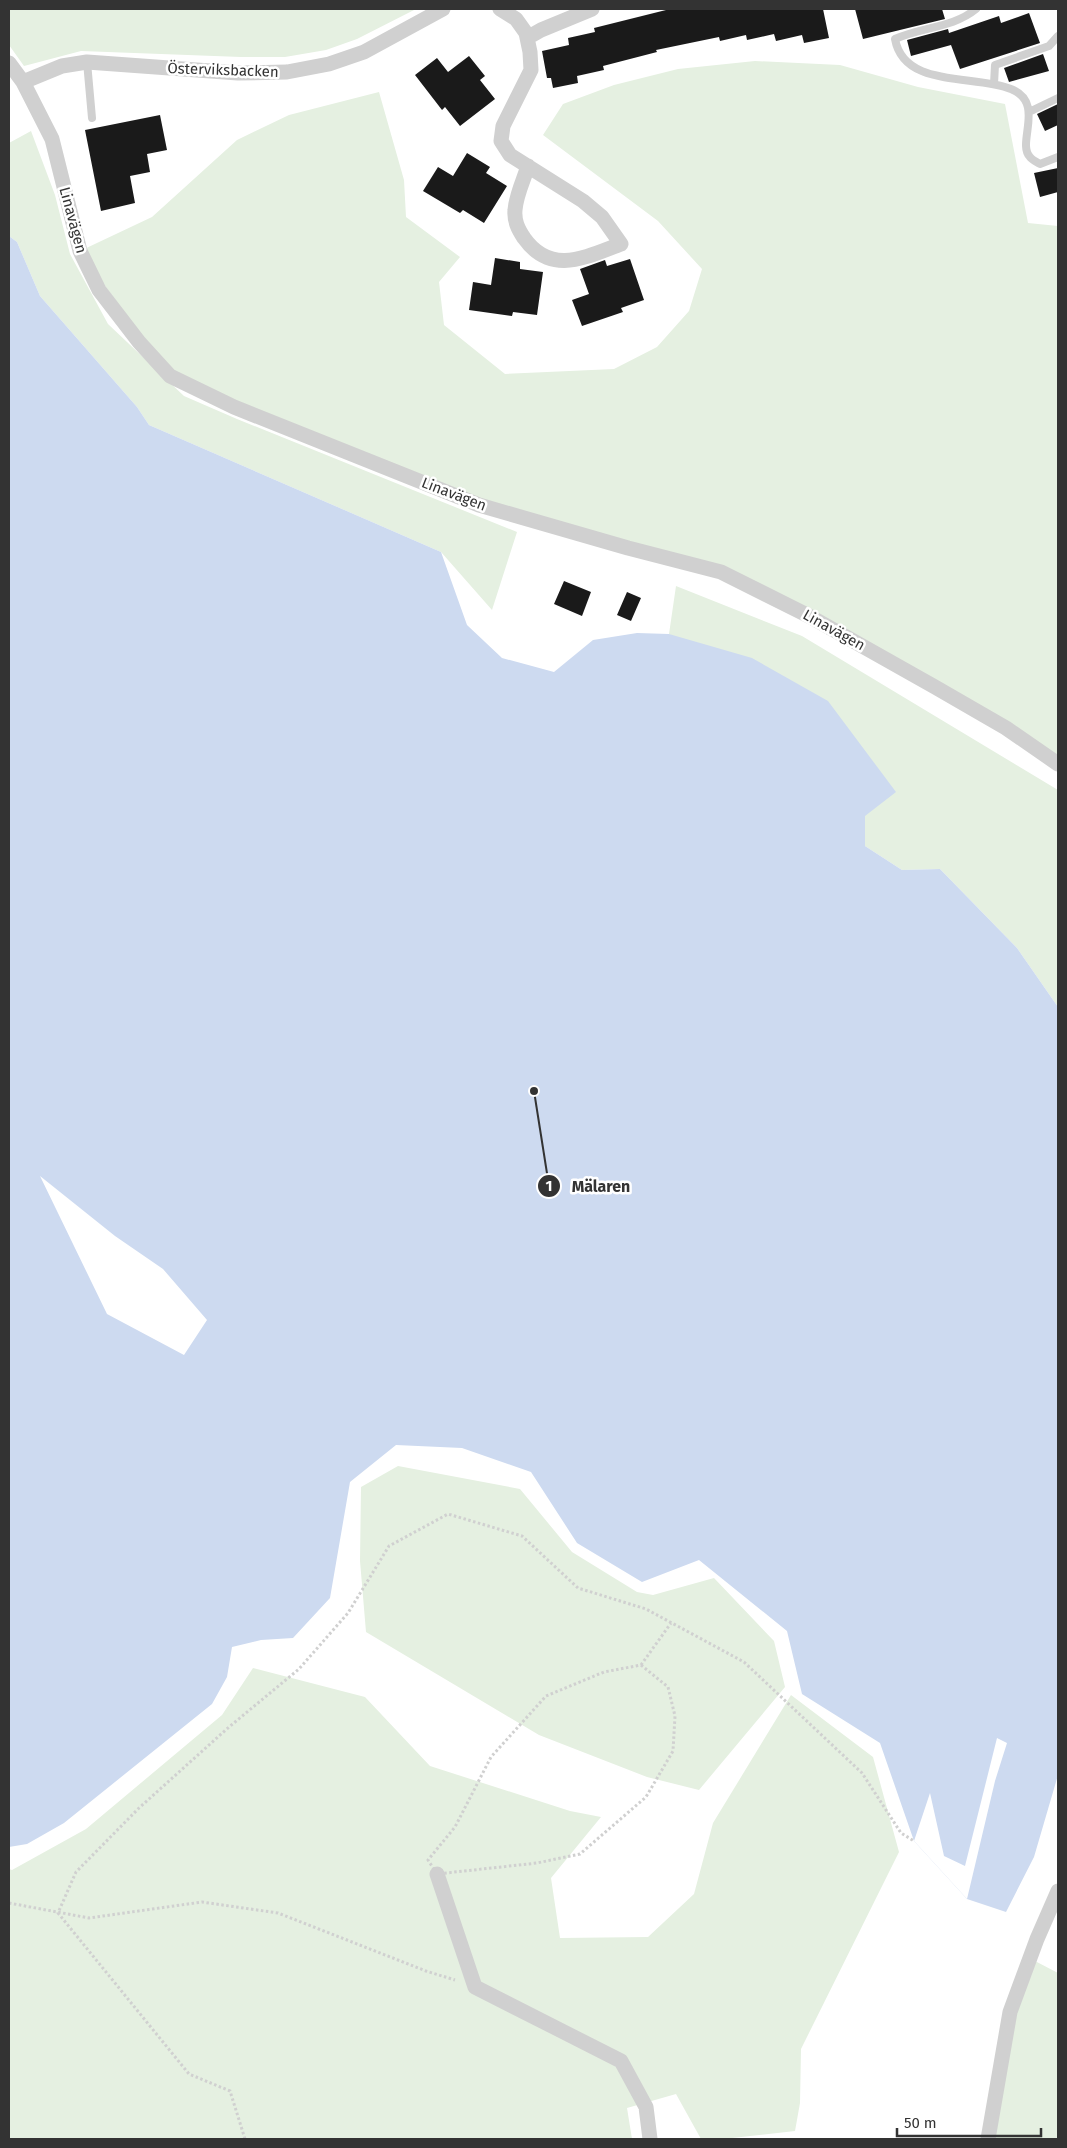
<svg xmlns="http://www.w3.org/2000/svg" width="1067" height="2148" viewBox="0 0 1067 2148" font-family="'Fira Sans',sans-serif">
<style>
.green{fill:#e5f0e1}
.water{fill:#cddaf0;fill-rule:evenodd}
.pier{fill:#fff}
.building{fill:#1a1a1a}
.lines{fill:none;stroke-linecap:round;stroke-linejoin:round}
.path{stroke:#d0d0d0;stroke-width:3;stroke-dasharray:2.5 2.5;stroke-linecap:butt}
.lane{stroke:#d0d0d0;stroke-width:8}
.street{stroke:#d0d0d0;stroke-width:15}
.labels{text-anchor:middle;stroke-width:5;stroke-linejoin:round;paint-order:stroke}
.street-label{font-size:15px;fill:#333;stroke:#fff}
.leader{fill:none;stroke:#333;stroke-width:2}
.callout-dot{fill:#333;stroke:#fff;stroke-width:2}
.mark-label{font-size:15px;text-anchor:middle;font-weight:bold;fill:#fff}
.callout-label{font-size:16px;text-anchor:middle;font-weight:bold;fill:#333;stroke:#fff;stroke-width:5;stroke-linejoin:round;paint-order:stroke}
</style>
<rect width="100%" height="100%" fill="#fff"/>
<path class="green" d="M9 9H416L357 39 326 50 285 57H241L81 51 24 66 9 45Z
M755 61 840 65 918 87 1005 104 1028 223 1058 226V764L721 572 479 505 170 376 80 251 152 217 237 140 289 115 379 92 404 180 406 217 460 257 439 282 444 325 505 374 614 369 657 347 689 311 702 269 658 221 543 135 563 104 614 85 678 69Z
M31 131 55 195 70 254 108 324 184 396 237 419 517 532 492 610 441 552 149 425 137 407 40 296 17 242 9 236V143Z
M676 586 802 636 1058 790V1007L1017 948 940 869 902 870 865 846V816L669 634Z
M398 1466 520 1489 572 1552 637 1592 653 1595 714 1578 774 1641 785 1687 699 1790 647 1777 539 1735 366 1632 360 1561 361 1487Z
M253 1668 365 1697 430 1766 570 1811 601 1817 551 1878 560 1938 648 1937 694 1894 713 1823 791 1695 873 1757 899 1852 801 2049 800 2103 795 2131 723 2139H701L676 2094 627 2108 632 2139H9V1869L12 1870 86 1829 222 1715Z
M1035 1961 1058 1973V2139H994L1017 2011Z"/>
<path class="water" d="M9 236 17 242 40 296 137 407 149 425 441 552 467 625 502 658 554 672 593 640 637 633 669 634 752 658 828 701 896 792 865 816V846L902 870 940 869 1017 948 1058 1007V1775L1034 1857 1006 1912 967 1899 914 1841 880 1743 802 1694 787 1631 699 1560 642 1582 577 1543 531 1472 462 1448 396 1445 350 1482 330 1598 293 1638 261 1640 232 1647 227 1677 212 1704 64 1823 27 1844 9 1847ZM40 1176 115 1236 163 1269 207 1320 184 1355 107 1314Z"/>
<path class="pier" d="M997 1738 1007 1743 995 1781 967 1899 914 1841 930 1793 944 1856 965 1866Z"/>
<path class="building" d="M670 9H823L829 38 804 43 802 35 776 41 774 34 747 40 746 35 720 41 719 37 656 50 657 52 603 66 604 70 577 76 578 83 553 88 551 78H547L542 51 569 45 568 38 595 32 594 28Z
M855 9H942L945 19 863 39Z
M1029 13 1040 43 960 69 951 45 911 56 907 40 948 29 949 33 999 16 1001 23Z
M1043 54 1049 71 1009 82 1004 68Z
M469 56 485 76 480 80 495 99 460 126 445 107 442 110 415 75 437 58 448 72Z
M1058 104V125L1045 131 1037 114Z
M160 115 167 150 147 154 150 172 130 176 135 203 101 211 85 130Z
M467 153 490 167 486 173 507 186 484 223 463 210 460 213 423 191 438 167 453 176Z
M1058 168V192L1040 197 1034 173Z
M495 258 520 262V269L543 272 537 315 513 312 512 316 469 310 473 282 491 285Z
M630 259 644 300 621 308 623 312 582 326 572 300 589 294 580 269 605 260 607 266Z
M564 581 591 592 582 616 554 604Z
M627 592 641 598 631 621 617 615Z"/>
<g class="lines">
<path class="path" d="M641 1665 668 1687 675 1716 673 1751 646 1797 580 1854 537 1863 437 1874 428 1860 455 1827 491 1757 546 1696 604 1672Z
M641 1665 671 1623
M9 1903 89 1918 202 1902 278 1913 426 1971 455 1980
M245 2139 230 2091 189 2074 58 1913 76 1872 139 1808 229 1727 299 1669 348 1613 389 1546 448 1514 522 1536 578 1588 646 1609 744 1662 862 1773 901 1833 914 1841"/>
<path class="lane" d="M976 9C953 28 921 27 895 39 904 89 976 74 1011 89 1046 103 1016 143 1030 157 1032 160 1037 162 1040 164L1058 157
M87 62 92 118
M994 84 995 65 1049 46 1058 36
M1029 112 1058 98"/>
<path class="street" d="M500 9 516 19 526 33 530 52 531 70 503 126 501 141 510 155 583 201 602 217 621 244C586 257 551 276 524 238 518 229 514 221 515 210 516 195 524 179 528 166
M527 38 541 30 592 9
M9 63 23 82 52 139 80 251 99 290 139 342 170 376 234 407 479 505 628 548 721 572 809 616 935 687 1006 728 1058 764
M23 82 62 66 87 62 238 73 287 72 329 64 364 52 443 9
M437 1874 475 1987 621 2061 646 2107 650 2139
M988 2139 1010 2012 1037 1939 1058 1891"/>
</g>
<g class="labels">
<g class="street-label">
<text transform="translate(223 70) rotate(2)" y="5">Österviksbacken</text>
<text transform="translate(73 220) rotate(75)" y="5">Linavägen</text>
<text transform="translate(454 494) rotate(21)" y="5">Linavägen</text>
<text transform="translate(834 630) rotate(29)" y="5">Linavägen</text>
</g>
</g>
<path class="leader" d="M534 1091L549 1186"/>
<g class="callout-dot">
<circle cx="534" cy="1091" r="5"/>
<circle cx="549" cy="1186" r="12"/>
</g>
<g class="mark-label">
<text x="549" y="1191">1</text>
</g>
<g class="callout-label">
<text x="601" y="1192">Mälaren</text>
</g>
<rect width="1067" height="2148" fill="none" stroke="#333333" stroke-width="20"/>
<path d="M897 2128v8h144v-8" fill="none" stroke="#333333" stroke-width="2.5"/>
<text x="904" y="2128" font-size="15" fill="#333333" stroke="#ffffff" stroke-width="4" paint-order="stroke">50 m</text>
</svg>
